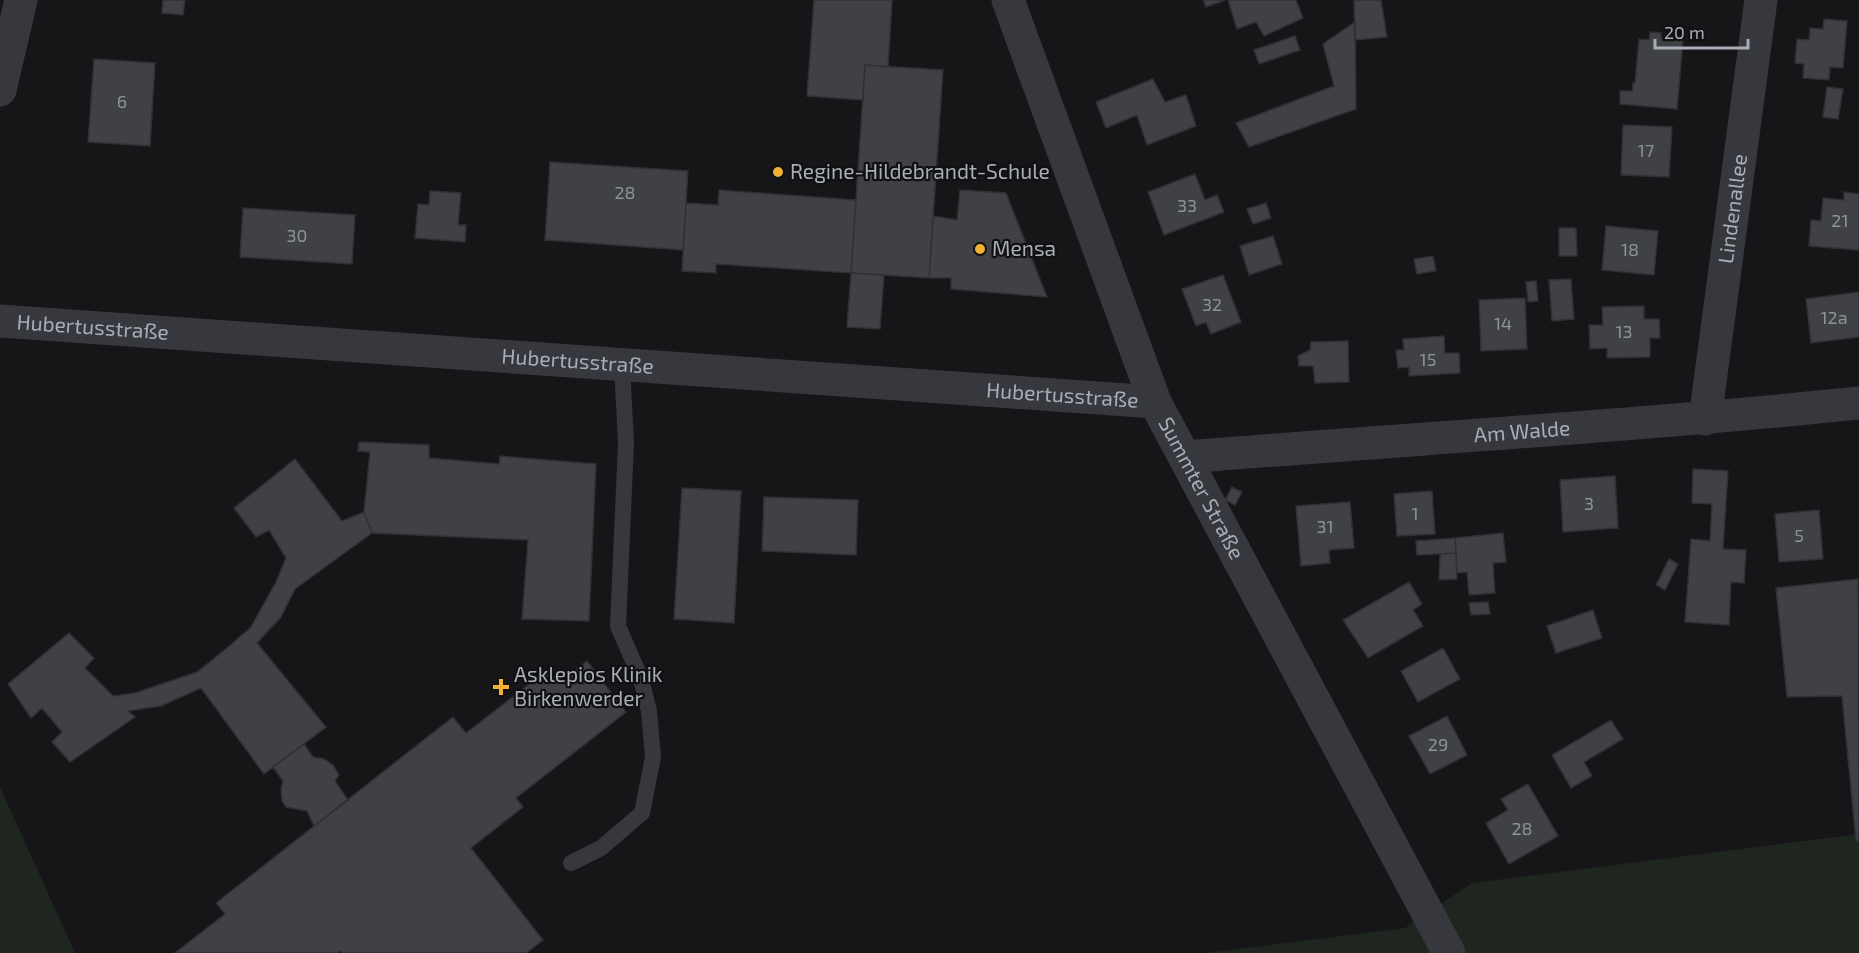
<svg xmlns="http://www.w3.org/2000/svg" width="1859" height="953" viewBox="0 0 1859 953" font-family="'Exo 2',sans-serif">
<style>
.green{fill:#1e261f}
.building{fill:#404145;stroke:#303034;stroke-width:1.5}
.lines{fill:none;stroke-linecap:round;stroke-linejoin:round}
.service{stroke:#37383d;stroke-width:16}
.minor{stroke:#37383d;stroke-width:33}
.poi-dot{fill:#f2b134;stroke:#111113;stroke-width:2}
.labels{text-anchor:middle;stroke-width:4.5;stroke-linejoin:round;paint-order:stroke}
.number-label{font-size:18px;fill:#8e929b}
.poi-label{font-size:21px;fill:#a8adb8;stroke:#111113;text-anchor:start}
.street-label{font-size:21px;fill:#a8adb8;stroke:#111113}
</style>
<rect width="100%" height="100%" fill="#161618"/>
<path class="green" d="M0 787 75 953H0Z
M1859 834V953H1206L1405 928 1472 883Z"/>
<path class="building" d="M163 0H185L183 15 162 13Z
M814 0H892L888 67 865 65 863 100 807 96Z
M1203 0H1225L1206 7Z
M1228 0H1296L1303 18 1264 36 1256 22 1237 29Z
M1354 0H1381L1387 37 1355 40Z
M1824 19 1847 21 1843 68 1830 67 1829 80 1803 78 1804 64 1795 63 1797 39 1809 40 1810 28 1823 29Z
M1355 22 1356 109 1249 147 1236 123 1334 86 1323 44Z
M1650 32 1661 33V38L1683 40 1677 109 1620 104V91H1632L1633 83H1635L1639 39 1649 40Z
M1295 36 1300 50 1259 64 1254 50Z
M94 59 155 63 150 146 88 142Z
M865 65 943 70 929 278 851 273Z
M1153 79 1165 102 1186 95 1196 126 1147 145 1137 115 1106 128 1096 102Z
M1827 87 1843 89 1838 119 1823 117Z
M1623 125 1672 127 1669 177 1621 175Z
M550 162 688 171 683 250 545 240Z
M1195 174 1205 200 1217 195 1224 212 1164 235 1148 192Z
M719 190 856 200 851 273 716 264V273L682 271 686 203 718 205Z
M960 190 1006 193 1047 297 951 289V278H929L933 216 957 220Z
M430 191 461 193 458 225H466L465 242 415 238 418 204 429 205Z
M1844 192 1859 194V250L1809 246 1811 220 1821 221 1823 198 1844 200Z
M1266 203 1271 218 1253 224 1247 209Z
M243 208 355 215 352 264 240 257Z
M1606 226 1658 231 1654 275 1602 270Z
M1559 228H1576L1577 256H1559Z
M1273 236 1282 264 1249 275 1240 246Z
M1433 256 1436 271 1417 274 1414 259Z
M851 273 884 275 880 329 847 327Z
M1223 275 1241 322 1211 334 1206 322 1196 326 1182 289Z
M1571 279 1574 319 1552 321 1549 280Z
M1536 281 1538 301 1528 302 1526 282Z
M1859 292V337L1811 343 1806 299Z
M1525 298 1527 349 1481 351 1479 300Z
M1644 306V319H1659L1660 338H1650V357L1607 358V348L1590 349 1589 325H1603L1602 307Z
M1444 336 1445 353H1459L1460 373 1409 376V367L1398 368 1396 350H1404L1403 339Z
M1348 341 1349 382 1315 383 1313 366H1299L1298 356 1310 350 1311 342Z
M359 442 429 445V458L499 464 500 456 596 464 589 621 522 619 528 540 372 533 364 512 370 452 358 451Z
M295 459 342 521 364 512 372 533 295 589 281 617 257 643 326 727 264 774 201 688 161 706 128 711 135 717 70 762 52 742 62 732 42 708 31 718 8 684 69 633 94 658 85 668 113 696 135 693 197 672 227 648 251 627 276 582 286 558 269 530 256 537 234 508Z
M1693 469 1728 471 1723 549 1746 550 1744 583 1731 582 1729 625 1685 622 1691 539 1710 541 1712 504 1692 503Z
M1615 476 1618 528 1563 532 1560 480Z
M1232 487 1242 492 1235 505 1225 500Z
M682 488 741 491 734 623 674 619Z
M1432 491 1435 534 1397 536 1394 494Z
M764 497 858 500 856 555 762 551Z
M1350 502 1354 548 1329 550 1330 563 1301 566 1296 506Z
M1819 510 1823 559 1779 562 1775 514Z
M1503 533 1506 562 1493 563 1495 593 1469 595 1467 572 1457 573 1455 538Z
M1455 538 1456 553 1417 555 1416 541Z
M1456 553 1457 579 1439 580 1440 554Z
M1669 559 1678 564 1665 590 1656 585Z
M1858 579 1859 841H1856L1842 696 1787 697 1776 588Z
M1409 582 1422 604 1413 610 1423 626 1368 658 1343 620Z
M1488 602 1490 614 1471 615 1469 603Z
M1593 610 1602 638 1556 653 1547 626Z
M1443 648 1460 679 1418 702 1401 671Z
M587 661 626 712 516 798 523 807 471 848 543 940 526 953H342L340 951 337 953H175L225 914 216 903 453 717 466 733 550 668 560 682Z
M1447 716 1467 755 1430 774 1409 736Z
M1611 720 1623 739 1584 762 1592 776 1571 788 1552 755Z
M304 744 313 757 324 759 333 765 339 775 335 781 348 800 314 826 307 811 286 807 282 801 281 789 283 781 273 767Z
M1528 784 1558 836 1509 864 1486 823 1508 810 1501 799Z"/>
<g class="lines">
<path class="service" d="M571 863 601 848 642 813 653 757 649 711 641 679 618 626 626 443 622 366"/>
<g class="minor">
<path id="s1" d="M1008 0 1155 402 1449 953"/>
<path d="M0 90 21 0"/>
<path id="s2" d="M0 321 1155 402"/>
<path id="s3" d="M1705 419 1761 0"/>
<path id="s4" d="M1185 457C1409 439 1635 426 1859 403"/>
</g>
</g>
<g class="poi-dot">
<circle cx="778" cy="172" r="6"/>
<circle cx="980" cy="249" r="6"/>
<path d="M498 678h6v6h6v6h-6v6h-6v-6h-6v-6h6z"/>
</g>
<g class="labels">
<g class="number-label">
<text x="122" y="108">6</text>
<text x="1646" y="157">17</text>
<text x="625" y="199">28</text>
<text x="1187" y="212">33</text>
<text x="1840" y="227">21</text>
<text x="297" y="242">30</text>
<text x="1630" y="256">18</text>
<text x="1212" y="311">32</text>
<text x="1834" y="324">12a</text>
<text x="1503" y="330">14</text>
<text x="1624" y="338">13</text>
<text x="1428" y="366">15</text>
<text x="1589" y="510">3</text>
<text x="1415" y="520">1</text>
<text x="1325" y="533">31</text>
<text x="1799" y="542">5</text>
<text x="1438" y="751">29</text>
<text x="1522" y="835">28</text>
</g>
<g class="poi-label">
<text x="790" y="179">Regine-Hildebrandt-Schule</text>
<text x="992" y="256">Mensa</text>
<text x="514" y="682">Asklepios Klinik<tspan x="514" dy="24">Birkenwerder</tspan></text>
</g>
<g class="street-label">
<text dy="7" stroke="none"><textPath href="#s3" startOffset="212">Lindenallee</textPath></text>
<text dy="7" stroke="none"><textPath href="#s2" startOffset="93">Hubertusstraße</textPath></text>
<text dy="7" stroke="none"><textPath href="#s2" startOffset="579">Hubertusstraße</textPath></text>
<text dy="7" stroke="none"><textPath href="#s2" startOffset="1065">Hubertusstraße</textPath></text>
<text dy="7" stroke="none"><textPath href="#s4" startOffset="338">Am Walde</textPath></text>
<text dy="7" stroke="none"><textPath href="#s1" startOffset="526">Summter Straße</textPath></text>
</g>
</g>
<path d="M1655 39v9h93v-9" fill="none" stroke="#a8adb8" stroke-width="3"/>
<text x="1664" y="39" font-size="18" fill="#a8adb8" stroke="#111113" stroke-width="4.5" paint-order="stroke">20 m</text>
</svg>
